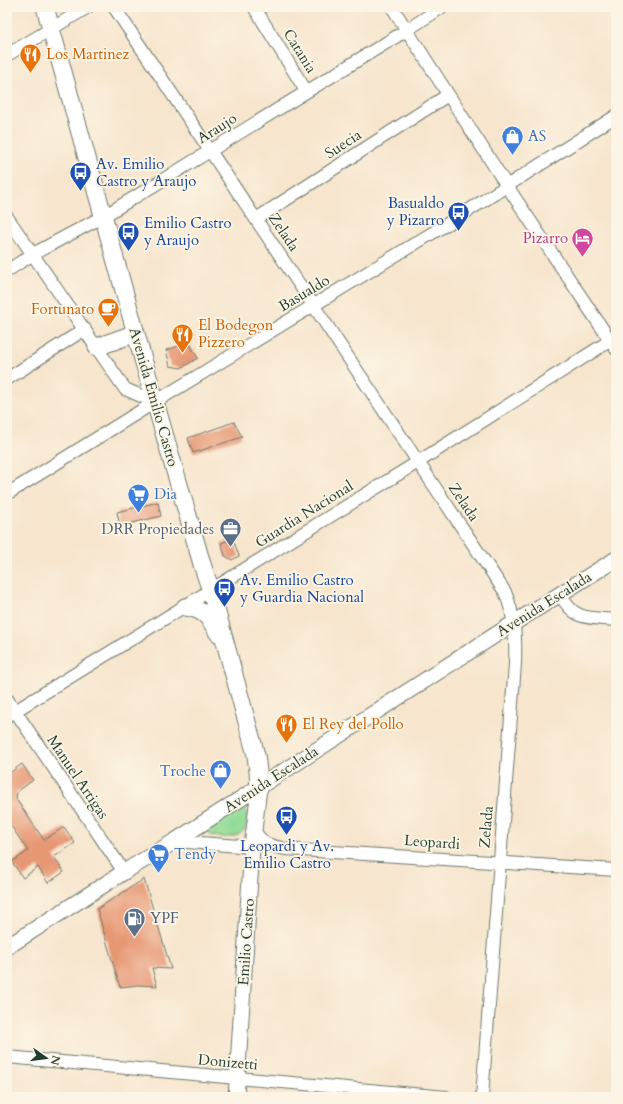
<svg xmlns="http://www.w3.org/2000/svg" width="623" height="1104" viewBox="0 0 623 1104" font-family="Cardo,serif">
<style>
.green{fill:#91da96;stroke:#588c65}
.building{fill:#e79773}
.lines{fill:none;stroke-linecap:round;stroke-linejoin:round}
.minor-casing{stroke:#6b786a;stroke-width:14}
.tertiary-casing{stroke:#6b786a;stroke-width:17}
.secondary-casing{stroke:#6b786a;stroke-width:19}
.minor{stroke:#fff;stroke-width:12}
.tertiary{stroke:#fff;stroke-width:15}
.secondary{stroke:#fff;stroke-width:17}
.labels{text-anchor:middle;stroke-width:3.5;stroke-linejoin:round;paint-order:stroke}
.street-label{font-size:15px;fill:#1f3d34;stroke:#fcf5e5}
.food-label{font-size:15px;fill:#c56008;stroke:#fcf5e5;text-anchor:start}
.shop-label{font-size:15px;fill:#366cbe;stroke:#fcf5e5;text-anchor:start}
.transit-label{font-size:15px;fill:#164399;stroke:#fcf5e5;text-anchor:start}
.hotel-label{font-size:15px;fill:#b23c85;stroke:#fcf5e5;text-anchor:end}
.service-label{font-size:15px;fill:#4e5e75;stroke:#fcf5e5;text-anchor:end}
</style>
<rect width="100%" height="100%" fill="#fcf5e5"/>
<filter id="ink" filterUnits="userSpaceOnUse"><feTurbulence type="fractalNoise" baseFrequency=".025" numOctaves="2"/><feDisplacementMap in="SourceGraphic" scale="8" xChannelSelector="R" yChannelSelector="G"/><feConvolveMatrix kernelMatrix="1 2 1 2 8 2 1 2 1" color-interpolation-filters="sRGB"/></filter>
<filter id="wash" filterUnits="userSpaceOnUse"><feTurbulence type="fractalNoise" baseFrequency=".012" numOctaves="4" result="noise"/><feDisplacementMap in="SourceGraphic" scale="16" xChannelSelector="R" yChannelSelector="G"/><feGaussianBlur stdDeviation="0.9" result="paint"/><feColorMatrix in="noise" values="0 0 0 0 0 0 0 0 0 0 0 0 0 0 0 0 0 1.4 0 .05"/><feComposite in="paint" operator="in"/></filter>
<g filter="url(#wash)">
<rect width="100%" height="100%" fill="#f7e5cd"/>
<path class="green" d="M241 808 246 810C254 836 230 841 210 835L208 831 211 826Z"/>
<g id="blocks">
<path class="building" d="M189 343 198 358 181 368 170 366 166 350Z
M234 422 242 437 193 453 188 438Z
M158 502 161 516 120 526 117 512Z
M233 539 239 556 232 560 225 556 221 543Z
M22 764 33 780 17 792 16 799 44 840 64 827 75 843 54 857 64 872 48 883 38 867 23 878 12 862 28 851 7 820V775Z
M144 879 171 969 152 968 157 986 138 985 120 987 97 909Z"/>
</g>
</g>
<g filter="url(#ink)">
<use href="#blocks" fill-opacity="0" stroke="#6b786a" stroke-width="1"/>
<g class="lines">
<defs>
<path id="minor" d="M114 7 505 592C515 616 516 638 515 664L482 1097
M254 7 306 91
M392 7 507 186 616 349
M7 55 88 7
M7 217 125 389 155 402
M256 219 448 95
M7 271 33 254 104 216 407 30 442 7
M7 379 85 329
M7 494 155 402 452 221 616 116
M560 594C575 622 588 617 616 620
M7 699 124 872
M7 716 418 462 616 337
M254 830C263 845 269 845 285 849L616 870
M175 841 252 847
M7 1057 446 1097"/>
<path id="tertiary" d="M7 947 124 872 175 841 514 623 616 559
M236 1097 252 847 259 788"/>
<path id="secondary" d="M45 7 155 402 202 564 211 591 256 755 258 771 259 788
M97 347 136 333
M185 607C204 609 209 617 218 633"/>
</defs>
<use href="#minor" class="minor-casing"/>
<use href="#tertiary" class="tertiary-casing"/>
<use href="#secondary" class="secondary-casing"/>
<use href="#minor" class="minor"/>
<use href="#tertiary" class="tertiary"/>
<use href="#secondary" class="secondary"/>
</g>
</g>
<defs>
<symbol id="restaurant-pin" viewBox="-11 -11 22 30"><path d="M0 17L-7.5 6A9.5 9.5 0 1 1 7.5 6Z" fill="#e8710a" stroke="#fcf5e5"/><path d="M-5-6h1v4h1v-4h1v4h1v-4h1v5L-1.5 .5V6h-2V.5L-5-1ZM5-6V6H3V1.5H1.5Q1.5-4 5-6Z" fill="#fff"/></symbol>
<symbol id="shop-pin" viewBox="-11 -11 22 30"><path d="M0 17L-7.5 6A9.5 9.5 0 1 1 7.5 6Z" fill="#3f7fe0" stroke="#fcf5e5"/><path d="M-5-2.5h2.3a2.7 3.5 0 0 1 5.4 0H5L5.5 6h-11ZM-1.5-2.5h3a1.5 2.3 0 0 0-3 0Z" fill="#fff"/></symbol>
<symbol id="bus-pin" viewBox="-11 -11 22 30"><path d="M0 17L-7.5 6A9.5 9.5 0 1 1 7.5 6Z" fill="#1a4fb4" stroke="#fcf5e5"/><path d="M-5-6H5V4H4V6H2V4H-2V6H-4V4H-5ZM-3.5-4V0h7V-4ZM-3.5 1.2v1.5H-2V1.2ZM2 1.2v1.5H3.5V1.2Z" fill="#fff"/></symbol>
<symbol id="hotel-pin" viewBox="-11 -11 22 30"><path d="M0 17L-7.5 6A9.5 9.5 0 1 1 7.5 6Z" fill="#d1479c" stroke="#fcf5e5"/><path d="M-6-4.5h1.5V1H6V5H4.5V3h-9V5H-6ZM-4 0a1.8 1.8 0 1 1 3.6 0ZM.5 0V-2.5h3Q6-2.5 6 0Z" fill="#fff"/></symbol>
<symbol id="cafe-pin" viewBox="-11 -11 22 30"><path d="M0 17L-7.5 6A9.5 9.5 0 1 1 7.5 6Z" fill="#e8710a" stroke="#fcf5e5"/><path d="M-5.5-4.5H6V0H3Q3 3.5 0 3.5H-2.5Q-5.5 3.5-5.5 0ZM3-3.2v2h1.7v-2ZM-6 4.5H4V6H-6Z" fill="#fff"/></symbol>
<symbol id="supermarket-pin" viewBox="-11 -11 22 30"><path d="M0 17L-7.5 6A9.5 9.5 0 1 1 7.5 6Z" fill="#3f7fe0" stroke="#fcf5e5"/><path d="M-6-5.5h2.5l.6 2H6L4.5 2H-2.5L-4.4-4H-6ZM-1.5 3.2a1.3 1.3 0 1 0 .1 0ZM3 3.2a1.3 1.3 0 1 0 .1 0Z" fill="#fff"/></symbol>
<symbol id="office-pin" viewBox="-11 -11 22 30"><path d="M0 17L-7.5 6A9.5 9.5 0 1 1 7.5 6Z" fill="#5c6f8a" stroke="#fcf5e5"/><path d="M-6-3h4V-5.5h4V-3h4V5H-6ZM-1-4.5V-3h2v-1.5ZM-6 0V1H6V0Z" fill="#fff"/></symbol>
<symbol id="fuel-pin" viewBox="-11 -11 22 30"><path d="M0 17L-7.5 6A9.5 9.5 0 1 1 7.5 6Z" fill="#5c6f8a" stroke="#fcf5e5"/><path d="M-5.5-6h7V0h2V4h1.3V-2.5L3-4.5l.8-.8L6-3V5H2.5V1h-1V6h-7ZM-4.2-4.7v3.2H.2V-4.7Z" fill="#fff"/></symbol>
</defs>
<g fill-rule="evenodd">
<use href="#restaurant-pin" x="18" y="42" width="25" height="34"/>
<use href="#shop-pin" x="500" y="124" width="25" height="34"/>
<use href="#bus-pin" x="68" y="160" width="25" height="34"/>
<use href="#bus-pin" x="446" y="200" width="25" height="34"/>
<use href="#bus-pin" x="116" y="220" width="25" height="34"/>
<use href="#hotel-pin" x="570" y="226" width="25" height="34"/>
<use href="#cafe-pin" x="96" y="296" width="25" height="34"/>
<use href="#restaurant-pin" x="170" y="322" width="25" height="34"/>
<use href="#supermarket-pin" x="126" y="482" width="25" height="34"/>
<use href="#office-pin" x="218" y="516" width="25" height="34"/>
<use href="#bus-pin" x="212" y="576" width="25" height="34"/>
<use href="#restaurant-pin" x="274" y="712" width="25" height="34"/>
<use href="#shop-pin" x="208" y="758" width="25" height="34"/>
<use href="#bus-pin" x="274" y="804" width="25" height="34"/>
<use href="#supermarket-pin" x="146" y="842" width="25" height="34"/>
<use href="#fuel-pin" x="122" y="906" width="25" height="34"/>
</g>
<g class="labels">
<g class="street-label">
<text transform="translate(300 51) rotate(58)" y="5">Catania</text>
<text transform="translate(217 128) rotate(-32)" y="5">Araujo</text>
<text transform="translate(343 144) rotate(-33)" y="5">Suecia</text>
<text transform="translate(284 232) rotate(56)" y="5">Zelada</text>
<text transform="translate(304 293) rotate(-31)" y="5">Basualdo</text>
<text transform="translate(154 397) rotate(74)" y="5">Avenida Emilio Castro</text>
<text transform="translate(464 502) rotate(56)" y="5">Zelada</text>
<text transform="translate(304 514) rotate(-32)" y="5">Guardia Nacional</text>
<text transform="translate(544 604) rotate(-32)" y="5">Avenida Escalada</text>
<text transform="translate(78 777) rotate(56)" y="5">Manuel Artigas</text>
<text transform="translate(271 779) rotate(-33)" y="5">Avenida Escalada</text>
<text transform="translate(486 827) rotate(-85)" y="5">Zelada</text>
<text transform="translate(432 842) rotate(4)" y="5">Leopardi</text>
<text transform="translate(246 942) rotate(-86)" y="5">Emilio Castro</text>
<text transform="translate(228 1062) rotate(5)" y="5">Donizetti</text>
</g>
<g class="food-label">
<text x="46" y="59">Los Martinez</text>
<text x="94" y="314" text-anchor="end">Fortunato</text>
<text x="198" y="330">El Bodegon<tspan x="198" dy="17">Pizzero</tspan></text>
<text x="302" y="729">El Rey del Pollo</text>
</g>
<g class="shop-label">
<text x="528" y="141">AS</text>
<text x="154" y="499">Dia</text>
<text x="206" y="776" text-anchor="end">Troche</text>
<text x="174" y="859">Tendy</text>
</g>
<g class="transit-label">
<text x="96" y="169">Av. Emilio<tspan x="96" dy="17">Castro y Araujo</tspan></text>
<text x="444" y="208" text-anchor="end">Basualdo<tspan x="444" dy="17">y Pizarro</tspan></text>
<text x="144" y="228">Emilio Castro<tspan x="144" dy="17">y Araujo</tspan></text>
<text x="240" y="585">Av. Emilio Castro<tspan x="240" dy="17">y Guardia Nacional</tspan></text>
<text x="287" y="851" text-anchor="middle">Leopardi y Av.<tspan x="287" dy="17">Emilio Castro</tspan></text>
</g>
<g class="hotel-label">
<text x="568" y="243">Pizarro</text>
</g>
<g class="service-label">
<text x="214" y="534">DRR Propiedades</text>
<text x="150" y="923" text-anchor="start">YPF</text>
</g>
</g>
<rect width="623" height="1104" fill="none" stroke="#fcf5e5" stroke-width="24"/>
<g transform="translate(46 1058) rotate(104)" stroke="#fcf5e5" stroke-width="3" paint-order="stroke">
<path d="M0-3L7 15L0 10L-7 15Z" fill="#1f3d34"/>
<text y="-6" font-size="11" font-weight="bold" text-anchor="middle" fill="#1f3d34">N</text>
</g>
</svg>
